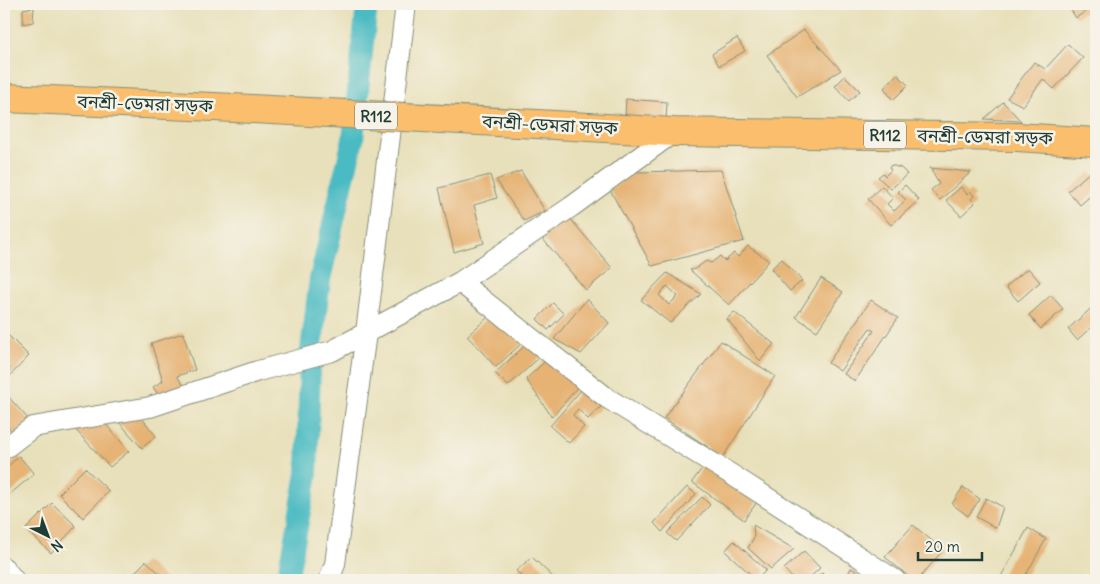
<svg xmlns="http://www.w3.org/2000/svg" width="1100" height="584" viewBox="0 0 1100 584" font-family="Delius,'Noto Sans Bengali',sans-serif">
<style>
.lines{fill:none;stroke-linecap:round;stroke-linejoin:round}
.canal{stroke:#4cbbc3;stroke-width:22}
.building{fill:#e6b375;fill-rule:evenodd}
.minor-casing{stroke:#848e77;stroke-width:22}
.primary-casing{stroke:#848e77;stroke-width:30}
.minor{stroke:#fff;stroke-width:20}
.primary{stroke:#fabe6d;stroke-width:28}
.primary-bridge-casing{stroke:#848e77;stroke-width:30;stroke-linecap:butt}
.primary-bridge{stroke:#fabe6d;stroke-width:28}
.labels{text-anchor:middle;stroke-width:5;stroke-linejoin:round;paint-order:stroke}
.shield{fill:#f7f3e8;stroke:#60746a;stroke-width:1}
.shield-label{font-size:16px;font-weight:bold;fill:#1f3d34}
.street-label{font-size:18px;fill:#1f3d34;stroke:#f7f3e8}
</style>
<rect width="100%" height="100%" fill="#f7f3e8"/>
<filter id="ink" filterUnits="userSpaceOnUse"><feTurbulence type="fractalNoise" baseFrequency=".02" numOctaves="2"/><feDisplacementMap in="SourceGraphic" scale="10" xChannelSelector="R" yChannelSelector="G"/><feConvolveMatrix kernelMatrix="1 2 1 2 8 2 1 2 1" color-interpolation-filters="sRGB"/></filter>
<filter id="wash" filterUnits="userSpaceOnUse"><feTurbulence type="fractalNoise" baseFrequency=".0096" numOctaves="4" result="noise"/><feDisplacementMap in="SourceGraphic" scale="20" xChannelSelector="R" yChannelSelector="G"/><feGaussianBlur stdDeviation="1.12" result="paint"/><feColorMatrix in="noise" values="0 0 0 0 0 0 0 0 0 0 0 0 0 0 0 0 0 1.4 0 .05"/><feComposite in="paint" operator="in"/></filter>
<g filter="url(#wash)">
<rect width="100%" height="100%" fill="#e8e0ba"/>
<g class="lines">
<path class="canal" d="M287 580 307 474 310 358 320 279 353 139 367 4"/>
</g>
<g id="blocks">
<path class="building" d="M1067 4H1087L1090 8 1076 18Z
M34 7 33 22 23 24V9Z
M804 30 841 70 797 97 767 55Z
M737 38 745 51 719 66 712 54Z
M1068 44 1083 58 1054 89 1043 79 1023 106 1007 98 1034 62 1045 69Z
M897 74 908 85 893 100 884 88Z
M845 76 860 91 849 101 835 86Z
M626 99 667 102 666 119 625 116Z
M1003 102 1021 121 984 119Z
M891 165 901 168 907 174 891 189 878 177 883 173 885 176 891 170 889 168Z
M930 168 971 172 940 200 931 190 939 184Z
M721 170 744 241 652 266 610 190 635 172Z
M521 171 545 211 524 221 496 180Z
M1090 172 1096 178V191L1080 205 1068 191Z
M490 175 497 198 474 205 484 243 454 252 439 188Z
M905 185 919 200 891 225 868 199 882 186 893 198 887 204 894 211 906 200 898 192Z
M961 187 967 194 970 191 974 196 971 199 975 203 961 216 946 200Z
M568 216 612 268 586 290 542 238Z
M748 246 769 261 729 305 690 270 695 269 706 261 711 263 720 256 725 261 734 253 738 257Z
M782 259 802 281 790 291 771 269Z
M1028 268 1040 282 1018 301 1006 287Z
M667 273 701 294 670 323 641 300ZM667 286 678 296 669 305 659 295Z
M821 278 843 292 817 331 796 317Z
M1051 295 1063 309 1041 329 1029 315Z
M587 299 609 323 581 354 554 339Z
M871 300 898 318 855 381 844 374 874 331 870 328 840 371 828 363Z
M553 303 564 314 548 330 537 319Z
M1096 304V323L1077 340 1068 329Z
M496 310 524 341 496 367 467 336Z
M734 312 774 344 760 361 727 319Z
M4 331 29 356 4 382Z
M183 333 195 370 177 376 184 386 164 402 153 387 163 381 151 343Z
M531 340 543 354 508 386 495 373Z
M721 341 775 376 723 457 664 418Z
M553 354 581 383 552 417 526 379Z
M582 389 602 406 588 419 578 409 573 415 584 427 569 443 550 426Z
M5 393 30 421 15 435 4 422Z
M138 413 156 436 142 448 118 421Z
M105 423 129 451 110 467 71 425Z
M19 456 34 474 4 499V470Z
M706 463 757 502 744 520 692 482Z
M85 468 109 491 83 518 59 494Z
M687 487 696 494 662 532 654 523Z
M963 487 980 499 968 516 952 504Z
M702 497 710 505 676 541 667 533Z
M986 498 1003 507 996 528 976 517Z
M52 503 76 526 51 553 26 529Z
M753 525 794 549 771 569 748 548 754 537Z
M913 525 943 550 918 580H913L885 557Z
M1028 528 1046 539 1023 580H999Z
M734 541 766 570 757 580 725 551Z
M804 551 820 568 807 580H794L784 569Z
M532 557 556 580H526L516 571Z
M146 561 167 580H127Z
M851 568 872 580H845Z
M822 573 829 580H815Z"/>
</g>
</g>
<g filter="url(#ink)">
<use href="#blocks" fill-opacity="0" stroke="#848e77" stroke-width="1"/>
<g class="lines">
<defs>
<path id="minor" d="M460 282 607 398 729 473 895 580
M4 449 33 427 150 407 258 371 332 351 460 282 571 207 674 132
M4 568 14 580
M329 580 335 564 366 333 406 4"/>
<path id="primary" d="M4 98 214 107
M537 124 674 132 1017 137 1096 142"/>
</defs>
<use href="#minor" class="minor-casing"/>
<use href="#primary" class="primary-casing"/>
<use href="#minor" class="minor"/>
<use href="#primary" class="primary"/>
<defs>
<path id="primary-bridge" d="M214 107 537 124"/>
</defs>
<use href="#primary-bridge" class="primary-bridge-casing"/>
<use href="#primary-bridge" class="primary-bridge"/>
</g>
</g>
<g class="labels">
<g class="shield">
<rect x="355" y="102.5" width="42" height="27" rx="4"/>
<rect x="864" y="121.5" width="42" height="27" rx="4"/>
</g>
<g class="shield-label">
<text x="376" y="122">R112</text>
<text x="885" y="141">R112</text>
</g>
<g class="street-label">
<text transform="translate(145 104) rotate(2)" y="6">বনশ্রী-ডেমরা সড়ক</text>
<text transform="translate(550 125) rotate(3)" y="6">বনশ্রী-ডেমরা সড়ক</text>
<text transform="translate(985 137) rotate(1)" y="6">বনশ্রী-ডেমরা সড়ক</text>
</g>
</g>
<rect width="1100" height="584" fill="none" stroke="#f7f3e8" stroke-width="20"/>
<g transform="translate(48 536) rotate(138)" stroke="#f7f3e8" stroke-width="4" paint-order="stroke">
<path d="M0-4L9 19L0 12L-9 19Z" fill="#1f3d34"/>
<text y="-8" font-size="14" font-weight="bold" text-anchor="middle" fill="#1f3d34">N</text>
</g>
<path d="M918 552v8h64v-8" fill="none" stroke="#1f3d34" stroke-width="2.5"/>
<text x="925" y="552" font-size="15" fill="#1f3d34" stroke="#f7f3e8" stroke-width="4" paint-order="stroke">20 m</text>
</svg>
